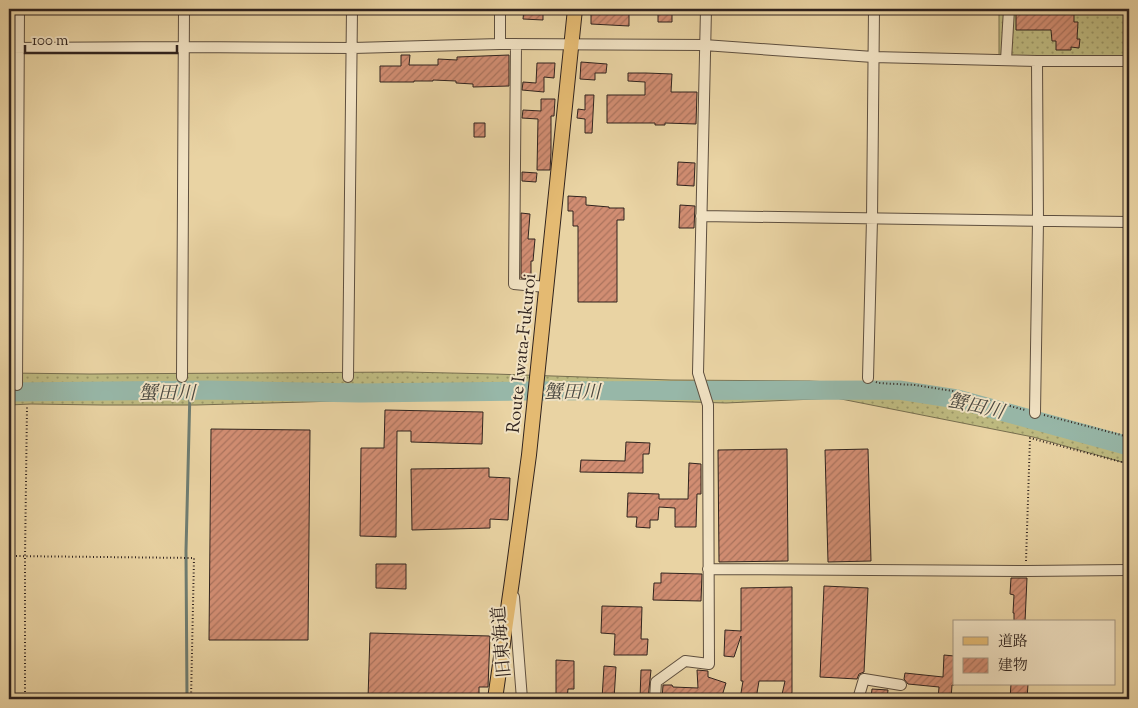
<svg xmlns="http://www.w3.org/2000/svg" width="1138" height="708" viewBox="0 0 1138 708" font-family="'Sorts Mill Goudy','Noto Serif JP',serif">
<style>
.grass{fill:url(#grass-dots);stroke:#776e4f}
.lines{fill:none;stroke-linecap:round;stroke-linejoin:round}
.stream{stroke:#6e7c71;stroke-width:3}
.river{stroke:#97b7a8;stroke-width:19}
.building{fill:url(#building-hatch);stroke:#30231e}
.minor-casing{stroke:#5e4f3f;stroke-width:12}
.major-casing{stroke:#30231e;stroke-width:16}
.path{stroke:#30231e;stroke-width:2;stroke-dasharray:1 2.5;stroke-linecap:butt}
.minor{stroke:#f1e2c3;stroke-width:10}
.major{stroke:#e4ba72;stroke-width:14}
.labels{text-anchor:middle;stroke-width:4;stroke-linejoin:round;paint-order:stroke}
.street-label{font-size:18px;fill:#30231e;stroke:#f1e2c3}
.water-label{font-size:19px;font-style:italic;fill:#4a4840;stroke:#f1e2c3}
</style>
<defs>
<pattern id="grass-dots" width="8" height="8" patternUnits="userSpaceOnUse" patternTransform="scale(1.25)"><rect width="8" height="8" fill="#beba80"/><path d="M2 2h.1M6 6h.1" fill="none" stroke="#9b9768" stroke-width="1.8" stroke-linecap="round"/></pattern>
<pattern id="building-hatch" width="6" height="6" patternUnits="userSpaceOnUse" patternTransform="scale(1.25)"><rect width="6" height="6" fill="#d18d72"/><path d="M-1 1l2-2M0 6l6-6M5 7l2-2" fill="none" stroke="#aa735d"/></pattern>
</defs>
<rect width="100%" height="100%" fill="#e9d3a3"/>
<filter id="stains"><feTurbulence type="fractalNoise" baseFrequency=".004" numOctaves="4"/><feColorMatrix values="0 0 0 0 .2 0 0 0 0 .09 0 0 0 0 .02 0 0 0 .5 -.17"/></filter>
<radialGradient id="worn" r=".72"><stop offset=".6" stop-color="#630" stop-opacity="0"/><stop offset="1" stop-color="#630" stop-opacity=".3"/></radialGradient>
<path class="grass" d="M999 9H1129V61L999 60Z
M406 372 494 374 671 380 809 381 918 386 1013 408 1129 438V464L1033 437 836 398 726 403 485 396 305 402 196 405H102L31 404 9 405V373L90 374Z"/>
<g class="lines">
<path class="stream" d="M187 699 186 551 190 390"/>
<path class="river" d="M9 392 208 390 360 393 521 391 899 390 957 399 1129 446"/>
</g>
<path class="building" d="M524 9H543V20L523 19Z
M615 9H629V26L591 24V14H615Z
M658 9H672V22H658Z
M1016 9H1067V10H1074V22H1078L1077 39H1080L1079 48 1071 47V50H1056V41H1052L1051 30H1016Z
M401 55H410L409 65H438V59L457 60V57L509 55V86L473 87V84L456 83V81L433 80V81H414V82H380V66H401Z
M581 62 607 64 606 73H595V80L580 79Z
M537 63H555L554 78 544 77V92L522 90 523 82 536 83Z
M628 73H646L672 74 671 92H697L696 124 665 123V125H655V123H607V95H645V82L628 81Z
M585 95H594L592 133H585V119L577 118 578 109 585 110Z
M541 99H555L554 116H551V153L550 170H537L538 119 522 118 523 110 541 111Z
M474 123H485V137H474Z
M678 162 695 163 694 186 677 185Z
M522 172 537 173 536 182 522 181Z
M568 196 586 197V205L609 207V208H624V220H617V302H578V226H573V211H568Z
M680 205 695 206 694 228H679Z
M521 213 530 214 528 239H535L533 261H531V279L521 278Z
M385 410 483 412 482 444 411 442V431H397L396 537 360 536 361 448H384Z
M211 429 310 430 308 640H209Z
M626 442 650 443 649 454H643V473L580 472 581 460 625 461Z
M787 449 788 561 719 562 718 450Z
M868 449 871 561 828 562 825 450Z
M689 463 701 464V494H697L696 527H675V508L659 507 658 520H650V528L636 527 637 517H627L628 493 659 494V499H688Z
M489 468V477L510 478 508 520 490 519V528L412 530 411 469Z
M376 564H406V589L376 588Z
M661 573 702 574 701 601 653 600 654 583H661Z
M1011 578H1027L1025 622H1014V613H1013L1014 595 1010 594Z
M824 586 868 588 864 672 859 674 857 679 820 677Z
M792 587V692L791 699H781L785 681H759L756 699H740L743 681H741V636L734 657 724 656 725 630 741 631V588Z
M602 606 642 607 641 639H648L647 655H614L615 634 601 633Z
M370 633 490 636 488 687H479V697L409 695V699H368Z
M944 655 954 656V685H952L951 699H938L939 687 908 684 904 679 905 673 943 677Z
M556 660 574 661V689H568L567 699H556Z
M604 666 616 667 614 699H602Z
M641 670H651L648 699H640Z
M697 670 708 671V677L726 683 721 699H662L663 685H672L673 687 698 688Z
M1011 684H1028L1027 699H1010Z
M872 689 888 690 887 699 871 698Z"/>
<g class="lines">
<defs>
<path id="minor" d="M500 44V9
M516 44 514 284 546 287
M9 48 184 47 353 48 500 44 704 45 873 57 1037 61H1129
M1006 60 1009 9
M701 216 1129 222
M182 377 184 9
M348 377 352 9
M868 378 872 219 874 9
M17 385 19 9
M1035 413 1038 221 1037 61
M708 569 1026 571 1129 570
M514 597 522 699
M655 699 656 682 685 661 709 664 708 405 698 373 706 9
M858 699 864 679 901 685"/>
<path id="major" d="M495 699 512 581 529 455 575 9"/>
</defs>
<use href="#minor" class="minor-casing"/>
<use href="#major" class="major-casing"/>
<path class="path" d="M876 382 878 383 915 385 953 391 1025 410
M1044 415 1129 437
M9 556 194 558 191 699
M1026 561 1030 438 1129 464
M25 699V556L27 407"/>
<use href="#minor" class="minor"/>
<use href="#major" class="major"/>
</g>
<g class="labels">
<g class="street-label">
<text transform="translate(521 353) rotate(-84)" y="6">Route Iwata-Fukuroi</text>
<text transform="translate(501 642) rotate(-95)" y="6">旧東海道</text>
</g>
<g class="water-label">
<text x="572" y="398">蟹田川</text>
<text x="167" y="399">蟹田川</text>
<text transform="translate(976 405) rotate(13)" y="7">蟹田川</text>
</g>
</g>
<rect width="1138" height="708" fill="none" stroke="#e9d3a3" stroke-width="30"/>
<rect x="10" y="10" width="1118" height="688" fill="none" stroke="#30231e" stroke-width="2.5"/>
<rect x="15" y="15" width="1108" height="678" fill="none" stroke="#30231e"/>
<rect x="953" y="620" width="162" height="65" fill="#f1e2c3" stroke="#a49681"/>
<rect x="963" y="637" width="25" height="8" fill="#e4ba72" stroke="#a49681"/>
<text x="998" y="646" font-size="15" fill="#30231e">道路</text>
<rect x="963" y="658" width="25" height="15" fill="url(#building-hatch)" stroke="#a49681"/>
<text x="998" y="670" font-size="15" fill="#30231e">建物</text>
<path d="M25 45v8h152v-8" fill="none" stroke="#30231e" stroke-width="2.5"/>
<text x="32" y="45" font-size="15" fill="#30231e" stroke="#f1e2c3" stroke-width="4" paint-order="stroke">100 m</text>
<rect width="100%" height="100%" filter="url(#stains)"/>
<rect width="100%" height="100%" fill="url(#worn)"/>
</svg>
